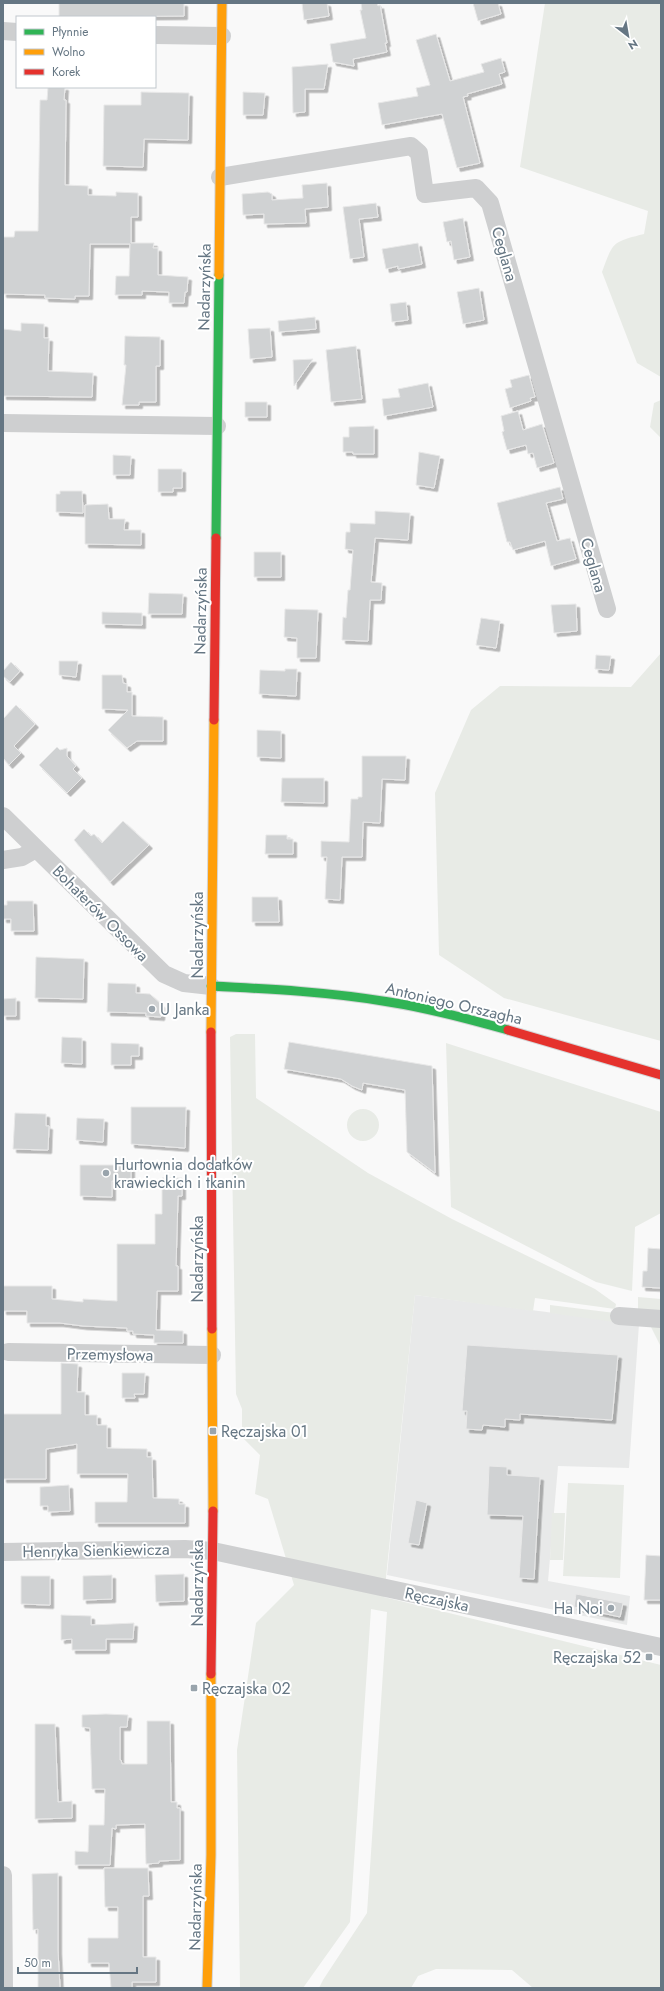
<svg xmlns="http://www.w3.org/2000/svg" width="664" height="1991" viewBox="0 0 664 1991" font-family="Jost,sans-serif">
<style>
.built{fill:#e8e9e9}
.green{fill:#e8ebe6}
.building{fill:#d0d2d3;stroke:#e8e8e8;filter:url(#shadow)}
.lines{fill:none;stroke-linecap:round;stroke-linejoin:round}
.fast-casing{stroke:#d5d6d7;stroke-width:11}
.slow-casing{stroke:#d5d6d7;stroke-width:11}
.jam-casing{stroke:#d5d6d7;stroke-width:11}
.street{stroke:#cecfd0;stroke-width:18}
.fast{stroke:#30b455;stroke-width:9}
.slow{stroke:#ff9f0a;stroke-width:9}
.jam{stroke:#e5322d;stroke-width:9}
.poi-dot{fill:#99a4ac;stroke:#fff;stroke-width:1.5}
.labels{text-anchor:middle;stroke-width:4;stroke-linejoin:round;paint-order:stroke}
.street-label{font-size:16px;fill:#657683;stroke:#fff}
.poi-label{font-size:16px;fill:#657683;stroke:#fff;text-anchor:start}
</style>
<defs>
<filter id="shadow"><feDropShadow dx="3.5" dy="3.5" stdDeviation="0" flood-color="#0004"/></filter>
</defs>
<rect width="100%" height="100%" fill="#f9f9f9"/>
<path class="built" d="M415 1295 639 1324 629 1468 558 1466 548 1581 630 1596 627 1625 387 1575Z"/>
<path class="green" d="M545 3H661V377L637 363 602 272C613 242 612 242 644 234L648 211 520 167Z
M661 400V438L650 427 654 403Z
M661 653V1041L504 998 439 955 435 793 471 710 500 686 631 687Z
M236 1034H255L256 1098 368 1173 452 1219 595 1289 616 1304 615 1309 535 1298 533 1311 415 1295 384 1597 661 1665V1988H533L512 1970 436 1969 418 1976 411 1988H319L323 1980 367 1913 387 1612 371 1609 350 1922 303 1988H240L237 1750 256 1623 294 1585 268 1499 255 1494 260 1455 242 1437V1409L236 1394 230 1037Z
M446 1043 661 1112V1213L635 1227 632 1291 596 1282 451 1207Z
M347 1125a16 16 0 1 1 32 0a16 16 0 1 1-32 0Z
M638 1297 661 1299V1311L638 1309Z
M550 1305 615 1313 614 1322 550 1313Z
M650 1325 661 1326V1347Z
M568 1483 624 1485 620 1578 563 1576Z
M552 1513H565L563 1560H550Z"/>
<path class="building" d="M59 3H184V16L59 17Z
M302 3H327L329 16 304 20Z
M361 3H377L378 6 380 5 387 43H385L387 52 353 59 354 66 333 62 330 44 366 38 360 10H362Z
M473 3H498L501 14 478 21Z
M436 34 450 81 484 72 481 64 501 58 505 72 499 74 502 84 467 94 468 96 463 97 480 163 457 168 442 114 382 125 378 103 418 96 416 88 430 85 416 40Z
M328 64 324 89H305V112L293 113 292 67Z
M48 87H65L64 100H66L65 185 88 186V195L116 196V192L138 193V217H131V243H154L153 248H158V275L188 277 187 292H185L184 303H169V292L142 291V295H115L116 276H129L130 244H90L89 296H75V299L45 298V295L3 294V237H14L15 231H38L40 100H47Z
M141 92 189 93 188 140 144 139 143 167 103 166 104 105H141Z
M243 92 265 93 263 115H243Z
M327 183 328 207 305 209 306 223 264 224V214L243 215 242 194 268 192 272 194V200L303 198 302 185Z
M376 203 378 217 359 219 364 257 350 259 343 207Z
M463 218 470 257 454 260 451 241 447 242 443 222Z
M418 243 422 264 398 269V266L386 269 382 249Z
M479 288 484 320 463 324 457 292Z
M406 302 408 320 392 322 390 304Z
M315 317 316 329 279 332 278 321Z
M21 323 44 324V338H49L48 371 93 373 92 397 3 396V329L21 331Z
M270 328 272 357 250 359 248 329Z
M125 336 160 337V366H156V402H139V405H122L126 365H124Z
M356 346 362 399 331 402 326 350Z
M313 359 294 386 293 360Z
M529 375 535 397 530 398 531 401 510 408 505 389 512 387 510 380Z
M428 383 433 407 384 416 382 399 400 397 398 389Z
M245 402H267V417H245Z
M518 411 523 430 542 424 554 463 537 468 533 453 528 454 526 445 507 450 502 432 504 431 501 416Z
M374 426V454H353V452H343V437H349V427Z
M419 452 440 456 434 488 416 485Z
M113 455 131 456 130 475H113Z
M158 469H182V488H173V492H158Z
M560 487 563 499 546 503 557 541 570 538 576 559 551 566 545 541 513 550 510 542H507L497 503Z
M60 491H82L83 513 56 512V494H60Z
M108 504 109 519H125L124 530H141V545L85 544V505Z
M375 511 410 513 408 540 375 538 371 582 382 583 381 600H370L368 641 342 640 343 617 346 618 348 590H350L353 550 345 549 346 532H350V523L375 524Z
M254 552H281V577H254Z
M149 593 183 594 182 614H148Z
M576 604 577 631 554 633 551 605Z
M285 609 318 610 316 658H297V638L284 637Z
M102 612 142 613V625L102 624Z
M481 618 500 621 496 648 476 645Z
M596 655 611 656 609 670 595 669Z
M59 661H78L76 677 59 675Z
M11 662 20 671 10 682 3 676V671Z
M285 669H297L296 696 259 694 260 670 285 671Z
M102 675H122L123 683 127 684V692H132V716L163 717V741H137L127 748 108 730 128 710 102 709Z
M16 705 35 724 14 746 21 753 9 765 3 758V719Z
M257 730 281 731V758L257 757Z
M57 747 60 750 67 748V756L76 766 73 769 82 778 67 793 39 765Z
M362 756H406L405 780 382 779 380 823 363 822 362 857H342L340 900 325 899 327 857H321V841L349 842 351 799H358V797H362Z
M282 778H324V803L281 802Z
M123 821 149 845 110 882 74 840 84 829 91 836 94 834 102 843Z
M266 835H287V839H293V854H265Z
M252 897H278L279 922H252Z
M7 901H33L34 931H11V919H3V905H7Z
M36 957 84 959 83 999 35 998Z
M108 983 136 984V993L150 994 162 1005 161 1017 146 1016V1013L107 1012Z
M16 998V1016H3V999Z
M62 1037 82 1038V1064L61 1063Z
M289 1042 432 1066 435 1173 407 1152 405 1090 363 1083 362 1090 352 1086 341 1079 284 1069Z
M111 1043 139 1044V1056H131V1065H111Z
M131 1107H186L185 1148 131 1144Z
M15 1113 46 1114V1126H49L48 1150 13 1149Z
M77 1118 104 1119 103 1142 76 1140Z
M80 1165H131V1181H112V1197L80 1196Z
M162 1178H182V1196H178L176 1266H178V1291H157L156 1330 183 1331V1343H154V1335L133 1334V1331H127V1328L83 1326 60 1323H27V1311H3V1286H52V1299L83 1302V1299L117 1301V1244H155V1214H162Z
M648 1248 661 1249V1288L642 1287 643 1271H647Z
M467 1345 618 1355 612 1420 520 1414V1420L505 1419V1427L483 1425 482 1430 466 1429 467 1411H462Z
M61 1363 78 1364 77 1392H85V1415H97V1425H107V1448L147 1449V1457H152L153 1498 179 1499V1504H185V1523H95V1502H127L128 1474H77V1444L46 1449V1479H3V1414H61Z
M122 1373H145L144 1394H134L135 1398H122Z
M489 1466 507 1467V1475L540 1477 534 1579 519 1578 523 1516 487 1515Z
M69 1485 70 1511 48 1512V1506H40V1487Z
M416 1500 427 1503 419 1545 408 1543Z
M646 1555 661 1556V1600H644Z
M184 1574V1601L156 1602 155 1575Z
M112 1575V1599L83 1600V1576Z
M21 1576H50V1605L21 1604Z
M576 1594 623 1603 620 1617 574 1607Z
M61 1615 91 1616V1625L134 1623 133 1639H106V1650H72V1639L61 1640Z
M106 1714 128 1715 127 1727H120V1760H121L122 1764H147V1721H170L171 1802H177V1808H180V1860L159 1861V1863L146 1864 145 1824 116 1825V1829L112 1828 110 1865H75V1851L88 1852 89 1825H104L105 1789H92L90 1728 82 1727V1715Z
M35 1724H55L58 1802 72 1801V1818L35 1819Z
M104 1868H148L149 1896H143V1957H156V1982H132V1988H111L109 1963H88V1938H118V1907H105Z
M58 1873V1951L60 1988H38V1929L33 1930 32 1874Z"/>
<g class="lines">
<defs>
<path id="fast" d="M216 538 219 275
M211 986C271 989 330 992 389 1002 429 1008 469 1019 508 1030"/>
<path id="slow" d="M219 275 222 3
M211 1032 214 720
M212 1329 213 1511
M207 1988 211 1855V1674"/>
<path id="jam" d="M214 720 216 538
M508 1030 661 1075
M211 1032 212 1329
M211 1674 213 1511"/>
</defs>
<use href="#fast" class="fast-casing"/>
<use href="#slow" class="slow-casing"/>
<use href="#jam" class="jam-casing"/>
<path class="street" d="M3 31 17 32
M155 35 222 36
M220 177 411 146 419 153 425 194 476 188 490 203 607 609
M3 423 217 426
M3 816 164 974 184 983 211 986
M3 860 22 857 36 849
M619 1316 661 1319
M8 1352 212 1355
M3 1552 185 1549 213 1551 661 1647
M3 1875 4 1988"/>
<use href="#fast" class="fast"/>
<use href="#slow" class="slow"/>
<use href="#jam" class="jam"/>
</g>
<g class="poi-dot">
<circle cx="152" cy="1009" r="4"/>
<circle cx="106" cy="1173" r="4"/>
<rect x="209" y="1427" width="8" height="8" rx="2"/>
<circle cx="611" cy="1608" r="4"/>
<rect x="645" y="1653" width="8" height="8" rx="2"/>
<rect x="190" y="1684" width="8" height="8" rx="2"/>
</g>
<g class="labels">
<g class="street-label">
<text transform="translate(505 254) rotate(74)" y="6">Ceglana</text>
<text transform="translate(204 287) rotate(-89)" y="6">Nadarzyńska</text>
<text transform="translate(594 565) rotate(74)" y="6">Ceglana</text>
<text transform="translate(200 611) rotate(-89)" y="6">Nadarzyńska</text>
<text transform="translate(101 913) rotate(45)" y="6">Bohaterów Ossowa</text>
<text transform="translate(197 935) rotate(-90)" y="6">Nadarzyńska</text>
<text transform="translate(454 1003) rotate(13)" y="6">Antoniego Orszagha</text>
<text transform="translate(197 1259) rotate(-90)" y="6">Nadarzyńska</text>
<text transform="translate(110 1354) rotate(1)" y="6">Przemysłowa</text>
<text transform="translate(96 1550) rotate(-1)" y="6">Henryka Sienkiewicza</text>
<text transform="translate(197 1583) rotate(-90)" y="6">Nadarzyńska</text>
<text transform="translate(437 1599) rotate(12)" y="6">Ręczajska</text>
<text transform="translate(195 1907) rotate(-89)" y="6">Nadarzyńska</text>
</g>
<g class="poi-label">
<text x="160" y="1015">U Janka</text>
<text x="114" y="1170">Hurtownia dodatków<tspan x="114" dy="18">krawieckich i tkanin</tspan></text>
<text x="221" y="1437">Ręczajska 01</text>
<text x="603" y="1614" text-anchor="end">Ha Noi</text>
<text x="641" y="1663" text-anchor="end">Ręczajska 52</text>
<text x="202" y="1694">Ręczajska 02</text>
</g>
</g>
<rect width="664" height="1991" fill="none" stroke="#657683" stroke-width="8"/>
<rect x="16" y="16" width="140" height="72" fill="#ffffff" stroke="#c1c8cd"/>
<rect x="24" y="29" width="20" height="6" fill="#30b455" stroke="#c1c8cd"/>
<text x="52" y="36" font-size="12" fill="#657683">Płynnie</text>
<rect x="24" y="49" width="20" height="6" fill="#ff9f0a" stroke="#c1c8cd"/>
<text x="52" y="56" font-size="12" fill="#657683">Wolno</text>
<rect x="24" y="69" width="20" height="6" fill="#e5322d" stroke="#c1c8cd"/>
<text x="52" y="76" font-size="12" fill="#657683">Korek</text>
<g transform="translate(628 36) rotate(149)" stroke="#ffffff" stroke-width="3" paint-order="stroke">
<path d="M0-3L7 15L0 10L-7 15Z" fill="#657683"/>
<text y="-6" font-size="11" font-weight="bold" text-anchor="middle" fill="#657683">N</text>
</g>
<path d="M18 1967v6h119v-6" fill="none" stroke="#657683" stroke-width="2"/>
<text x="24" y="1967" font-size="12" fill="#657683" stroke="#ffffff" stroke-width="3" paint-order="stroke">50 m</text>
</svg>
